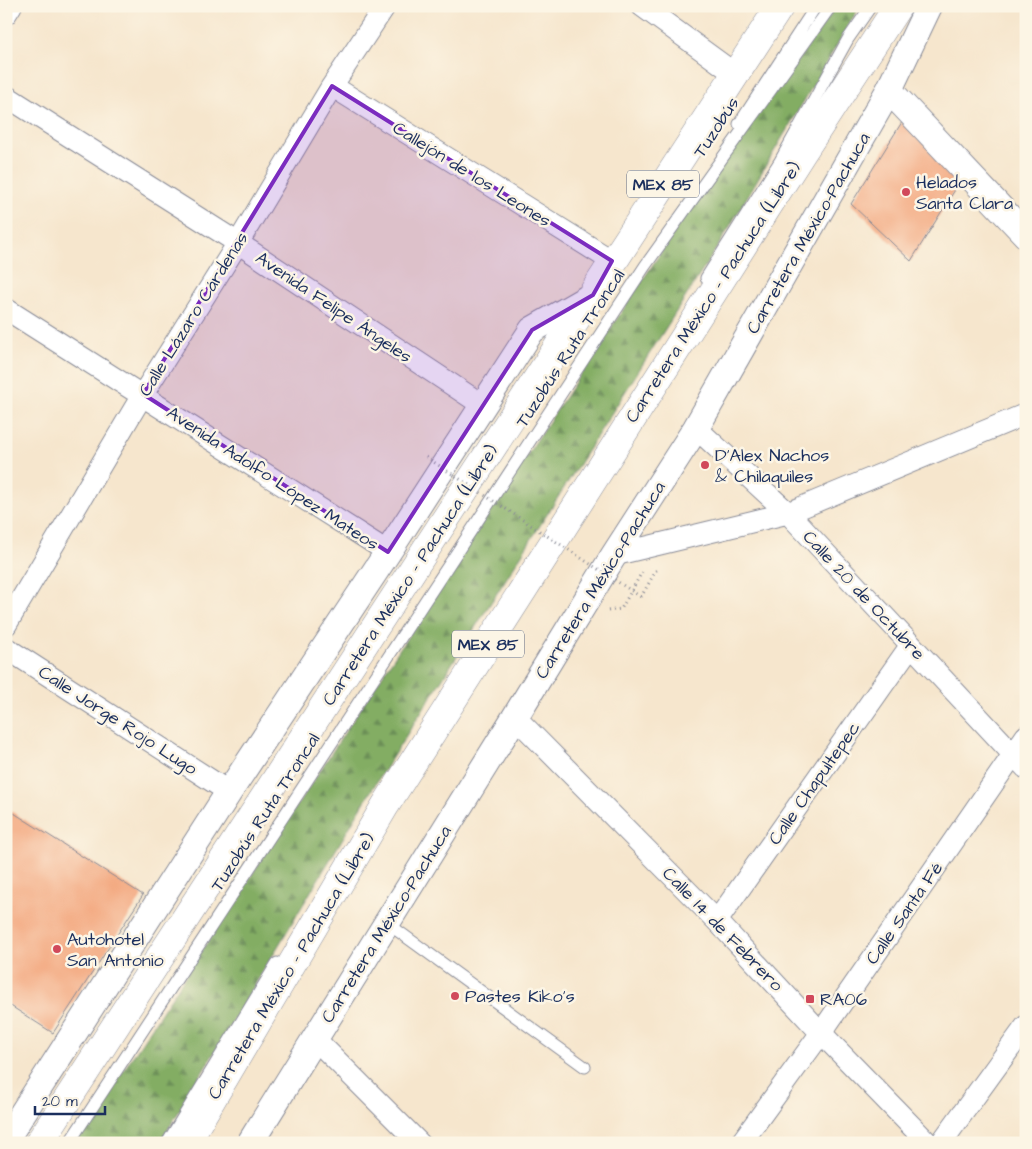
<svg xmlns="http://www.w3.org/2000/svg" width="1032" height="1149" viewBox="0 0 1032 1149" font-family="'Architects Daughter',sans-serif">
<style>
.forest{fill:url(#forest-firs);stroke:#4f6e61}
.building{fill:#f3a57c}
.lines{fill:none;stroke-linecap:round;stroke-linejoin:round}
.service-casing{stroke:#888a96;stroke-width:13}
.minor-casing{stroke:#888a96;stroke-width:23}
.tertiary-casing{stroke:#888a96;stroke-width:28}
.trunk-casing{stroke:#888a96;stroke-width:29}
.path{stroke:#888a96;stroke-width:3;stroke-dasharray:1 4;stroke-linecap:butt}
.service{stroke:#fff;stroke-width:11}
.minor{stroke:#fff;stroke-width:21}
.tertiary{stroke:#fff;stroke-width:26}
.trunk{stroke:#fff;stroke-width:28}
.path-bridge{stroke:#888a96;stroke-width:3;stroke-dasharray:1 4;stroke-linecap:butt}
.marked{fill:#7b2cbf;fill-opacity:0.2;stroke:#7b2cbf;stroke-width:4;stroke-linejoin:round}
.poi-dot{fill:#d1495b;stroke:#fcf5e5;stroke-width:2}
.labels{text-anchor:middle;stroke-width:5;stroke-linejoin:round;paint-order:stroke}
.shield{fill:#fcf5e5;stroke:#5e6a86;stroke-width:1}
.shield-label{font-size:16px;font-weight:bold;fill:#1b2f5e}
.street-label{font-size:18px;fill:#1b2f5e;stroke:#fcf5e5}
.poi-label{font-size:18px;fill:#1b2f5e;stroke:#fcf5e5;text-anchor:start}
</style>
<defs>
<pattern id="forest-firs" width="22" height="20" patternUnits="userSpaceOnUse" patternTransform="scale(1.25)"><rect width="22" height="20" fill="#83ad64"/><path d="M5 1l3.5 6h-7zM16 11l3.5 6h-7z" fill="#6a8d56"/></pattern>
</defs>
<rect width="100%" height="100%" fill="#fcf5e5"/>
<filter id="ink" filterUnits="userSpaceOnUse"><feTurbulence type="fractalNoise" baseFrequency=".02" numOctaves="2"/><feDisplacementMap in="SourceGraphic" scale="10" xChannelSelector="R" yChannelSelector="G"/><feConvolveMatrix kernelMatrix="1 2 1 2 8 2 1 2 1" color-interpolation-filters="sRGB"/></filter>
<filter id="wash" filterUnits="userSpaceOnUse"><feTurbulence type="fractalNoise" baseFrequency=".0096" numOctaves="4" result="noise"/><feDisplacementMap in="SourceGraphic" scale="20" xChannelSelector="R" yChannelSelector="G"/><feGaussianBlur stdDeviation="1.12" result="paint"/><feColorMatrix in="noise" values="0 0 0 0 0 0 0 0 0 0 0 0 0 0 0 0 0 1.4 0 .05"/><feComposite in="paint" operator="in"/></filter>
<g filter="url(#wash)">
<rect width="100%" height="100%" fill="#f6e6cd"/>
<path class="forest" d="M837 6H860L720 243 376 783 160 1143H76L490 511 687 213Z"/>
<g id="blocks">
<path class="building" d="M902 122 961 180 911 261 851 204Z
M6 808 143 895 53 1033 6 1003Z"/>
</g>
</g>
<g filter="url(#ink)">
<use href="#blocks" fill-opacity="0" stroke="#888a96" stroke-width="1"/>
<g class="lines">
<defs>
<path id="service" d="M739 124 816 6
M706 278 780 161 848 39 871 6
M387 923 585 1067
M69 1143 645 266 831 6
M167 1143 277 963"/>
<path id="minor" d="M642 6 735 74
M6 14 11 6
M332 86 612 261
M6 96 238 243 484 406
M6 309 388 552
M696 428 788 513 1026 768
M614 555 788 513 1026 414
M6 625 143 394 238 243 332 86 385 6
M6 648 229 792
M515 717 717 921 821 1033 928 1143
M717 921 911 645
M315 1039 419 1143
M741 1143 821 1033 1026 736
M941 1143 1026 1026"/>
<path id="tertiary" d="M889 90 1026 235
M6 1139 229 792 388 552 532 330 593 295
M250 1143 515 717 614 555 696 428 889 90 929 6"/>
<path id="trunk" d="M39 1143 780 6
M186 1143 385 806 802 153 898 6"/>
</defs>
<use href="#service" class="service-casing"/>
<use href="#minor" class="minor-casing"/>
<use href="#tertiary" class="tertiary-casing"/>
<use href="#trunk" class="trunk-casing"/>
<path class="path" d="M641 597 658 567
M608 611 621 609 642 572"/>
<use href="#service" class="service"/>
<use href="#minor" class="minor"/>
<use href="#tertiary" class="tertiary"/>
<use href="#trunk" class="trunk"/>
<path class="path-bridge" d="M426 457 641 597"/>
</g>
</g>
<path class="marked" d="M332 86 612 261 593 295 532 330 388 552 143 394Z"/>
<g class="poi-dot">
<circle cx="906" cy="192" r="5"/>
<circle cx="705" cy="465" r="5"/>
<circle cx="57" cy="949" r="5"/>
<circle cx="455" cy="996" r="5"/>
<rect x="805" y="994" width="10" height="10" rx="2.5"/>
</g>
<g class="labels">
<g class="shield">
<rect x="627" y="170.5" width="72" height="27" rx="4"/>
<rect x="452" y="630.5" width="72" height="27" rx="4"/>
</g>
<g class="shield-label">
<text x="663" y="190">MEX 85</text>
<text x="488" y="650">MEX 85</text>
</g>
<g class="street-label">
<text transform="translate(716 127) rotate(-57)" y="6">Tuzobús</text>
<text transform="translate(472 174) rotate(32)" y="6">Callejón de los Leones</text>
<text transform="translate(808 233) rotate(-60)" y="6">Carretera México-Pachuca</text>
<text transform="translate(713 292) rotate(-57)" y="6">Carretera México - Pachuca (Libre)</text>
<text transform="translate(334 307) rotate(34)" y="6">Avenida Felipe Ángeles</text>
<text transform="translate(193 314) rotate(-58)" y="6">Calle Lázaro Cárdenas</text>
<text transform="translate(570 348) rotate(-57)" y="6">Tuzobús Ruta Troncal</text>
<text transform="translate(273 478) rotate(33)" y="6">Avenida Adolfo López Mateos</text>
<text transform="translate(410 575) rotate(-57)" y="6">Carretera México - Pachuca (Libre)</text>
<text transform="translate(600 580) rotate(-58)" y="6">Carretera México-Pachuca</text>
<text transform="translate(864 595) rotate(47)" y="6">Calle 20 de Octubre</text>
<text transform="translate(118 720) rotate(33)" y="6">Calle Jorge Rojo Lugo</text>
<text transform="translate(814 783) rotate(-55)" y="6">Calle Chapultepec</text>
<text transform="translate(265 812) rotate(-57)" y="6">Tuzobús Ruta Troncal</text>
<text transform="translate(904 913) rotate(-55)" y="6">Calle Santa Fé</text>
<text transform="translate(386 924) rotate(-58)" y="6">Carretera México-Pachuca</text>
<text transform="translate(723 929) rotate(46)" y="6">Calle 14 de Febrero</text>
<text transform="translate(291 966) rotate(-59)" y="6">Carretera México - Pachuca (Libre)</text>
</g>
<g class="poi-label">
<text x="916" y="188">Helados<tspan x="916" dy="21">Santa Clara</tspan></text>
<text x="715" y="461">D'Alex Nachos<tspan x="715" dy="21">&amp; Chilaquiles</tspan></text>
<text x="67" y="945">Autohotel<tspan x="67" dy="21">San Antonio</tspan></text>
<text x="465" y="1002">Pastes Kiko's</text>
<text x="820" y="1005">RA06</text>
</g>
</g>
<rect width="1032" height="1149" fill="none" stroke="#fcf5e5" stroke-width="25"/>
<path d="M35 1106v8h70v-8" fill="none" stroke="#1b2f5e" stroke-width="2.5"/>
<text x="42" y="1106" font-size="15" fill="#1b2f5e" stroke="#fcf5e5" stroke-width="4" paint-order="stroke">20 m</text>
</svg>
